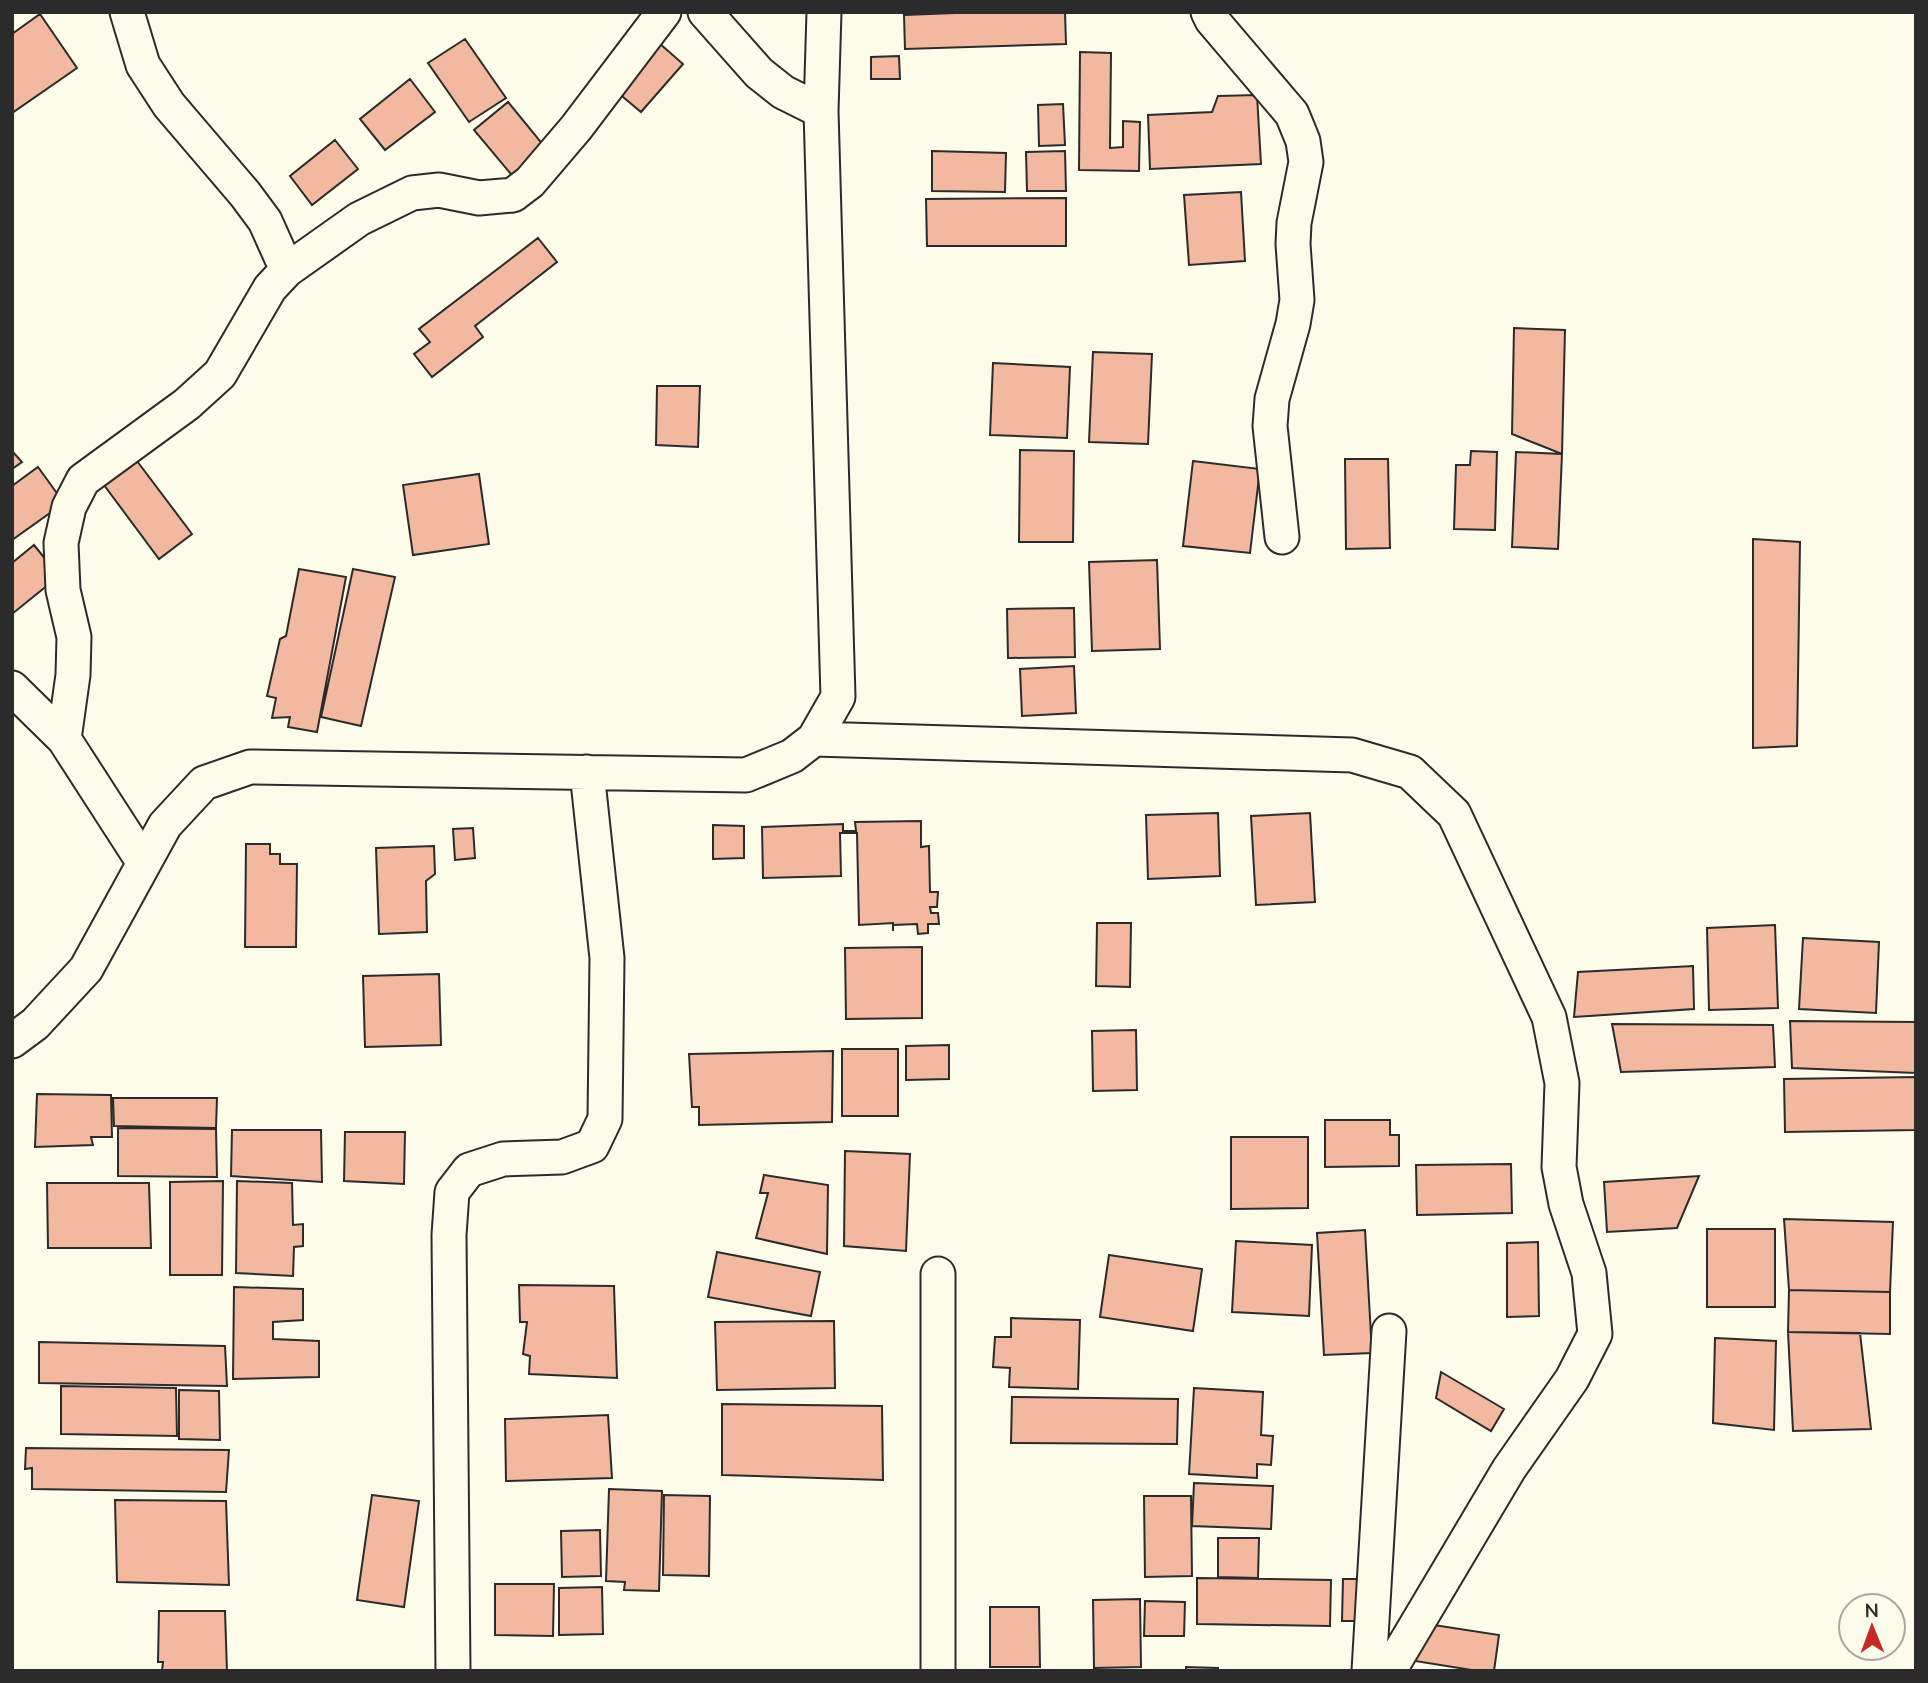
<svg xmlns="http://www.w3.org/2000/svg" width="1928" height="1683" viewBox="0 0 1928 1683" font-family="'Nunito Sans',sans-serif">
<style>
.building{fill:#f2b8a0;stroke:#2b2b2b;stroke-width:2}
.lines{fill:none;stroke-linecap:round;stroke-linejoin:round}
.street-casing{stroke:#2b2b2b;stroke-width:37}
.street{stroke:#fdfbea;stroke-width:33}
</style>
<rect width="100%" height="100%" fill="#fdfbea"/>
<path class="building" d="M981 12H1065L1066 44 905 49 904 15Z
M40 14 77 68 12 113V34Z
M465 39 506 98 469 122 428 63Z
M659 43 683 64 641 112 617 92Z
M1080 52 1111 53 1110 148 1123 147V121L1140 122 1139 171 1079 170Z
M899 56 900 79H871V57Z
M410 79 435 112 385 150 360 119Z
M1257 95 1261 164 1150 169 1148 115 1212 112 1218 96Z
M508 102 549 152 515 179 474 130Z
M1063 104 1065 145 1039 146 1038 105Z
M335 140 358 169 312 205 290 176Z
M932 151 1006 153 1005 192 932 191Z
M1065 151 1066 191H1027L1026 152Z
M1241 192 1245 261 1189 265 1184 195Z
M1066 198V246H927L926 199Z
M538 238 557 262 475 326 483 337 432 377 414 354 430 342 419 329Z
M1514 328 1565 330 1562 454 1512 434Z
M1093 352 1152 354 1148 444 1089 442Z
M993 363 1070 367 1067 438 990 435Z
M657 386H700L698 447 656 445Z
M1020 450 1074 451 1073 542H1019Z
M12 451 22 462 12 469Z
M1471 451 1497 452 1495 530 1454 529 1456 465H1470Z
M1516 452 1562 454 1558 549 1512 547Z
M134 457 192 534 159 559 101 481Z
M1345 459H1388L1390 548 1346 549Z
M1193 461 1260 469 1250 553 1183 546Z
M38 467 64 503 12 540V486Z
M479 474 489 544 413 555 403 485Z
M1753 539 1800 542 1797 746 1753 748Z
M34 545 59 576 12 614V563Z
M1157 560 1160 649 1092 651 1089 562Z
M299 569 346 577 317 732 288 727 290 717 272 718 276 698 267 696 280 639 286 636Z
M353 569 395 577 361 726 321 717Z
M1074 608 1075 657 1008 658 1007 609Z
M1074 666 1076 713 1022 716 1020 669Z
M1218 813 1220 876 1148 879 1146 815Z
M1310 813 1315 902 1256 905 1251 816Z
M921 821V847L929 846 930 892H938L937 907H930L931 913H938L939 924H928V933L918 934 917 924 893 925V931V923L859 925 857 833H840L841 876 763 878 762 827 843 824V831H856L855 822Z
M713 825 744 826V858L713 859Z
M473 828 475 858 455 860 453 829Z
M246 844H270V854H280V864H297L296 947H245Z
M434 846 435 874 426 881 427 932 379 934 376 848Z
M1097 923H1131L1130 987 1096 986Z
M1775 925 1778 1008 1709 1010 1707 928Z
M1803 938 1879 942 1876 1013 1799 1009Z
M922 947V1018L846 1019 845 948Z
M1693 966 1694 1009 1574 1017 1578 972Z
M439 974 441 1045 365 1047 363 976Z
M1790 1021 1916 1022V1073L1792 1068Z
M1612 1024 1773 1025 1775 1067 1621 1072Z
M1136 1030 1137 1090 1093 1091 1092 1031Z
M949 1045V1079L906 1080V1046Z
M842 1049H898V1116H842Z
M833 1051 832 1122 699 1125V1107H692L689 1054Z
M1916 1077V1130L1785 1132 1784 1079Z
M37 1094 111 1095 112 1137H91L93 1145 35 1147Z
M113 1098H217L216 1128 114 1126Z
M1325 1120H1390V1135H1399V1166L1325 1167Z
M118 1128 216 1129 217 1177 118 1176Z
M232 1130H321L322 1182 231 1176Z
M345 1132H405L404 1184 344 1181Z
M1231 1137H1308V1208L1231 1209Z
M845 1151 910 1154 906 1251 844 1246Z
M1511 1164 1512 1213 1417 1215 1416 1165Z
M764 1175 828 1185 827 1254 756 1238 768 1193H760Z
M1699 1176 1677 1228 1607 1232 1604 1182Z
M223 1181 222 1275H170V1182Z
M237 1181 292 1183 293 1225 303 1224V1246L294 1247 293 1276 236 1273Z
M47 1183H149L151 1248H48Z
M1784 1219 1893 1222 1890 1292 1789 1290Z
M1707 1229H1775V1307H1707Z
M1365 1230 1372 1353 1324 1355 1317 1233Z
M1236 1241 1312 1245 1309 1316 1232 1312Z
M1538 1242 1539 1316 1507 1317V1243Z
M717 1252 820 1272 811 1316 708 1297Z
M1109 1255 1202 1269 1193 1331 1100 1317Z
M519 1285 614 1286 617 1378 529 1374 530 1356 523 1354 527 1322H520Z
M234 1287 303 1289V1320L273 1322V1339L319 1341V1377L233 1379Z
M1789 1290 1890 1292V1334L1788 1332Z
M1011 1318 1080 1320 1078 1389 1009 1387 1010 1368 993 1367 995 1337H1011Z
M834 1321 835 1388 717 1390 715 1322Z
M1788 1332 1860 1333 1871 1429 1793 1431Z
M1715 1338 1776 1341 1774 1430 1713 1423Z
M39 1342 225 1346 227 1386 39 1383Z
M1441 1372 1504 1409 1491 1431 1436 1398Z
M61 1386 176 1388 177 1436 61 1434Z
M1194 1388 1263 1392 1261 1435 1273 1436 1271 1465 1257 1464V1478L1189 1474Z
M179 1390 219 1391 220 1440 179 1439Z
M1012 1397 1178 1399 1177 1444 1011 1443Z
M722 1404 882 1406 883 1480 722 1475Z
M608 1415 612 1478 506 1481 505 1419Z
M26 1448 229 1450 226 1492 32 1489V1468L25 1469Z
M1194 1483 1273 1486 1271 1529 1192 1526Z
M609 1489 662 1491 659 1591 624 1590 625 1582 606 1581Z
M372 1495 419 1501 404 1607 357 1600Z
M664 1495 710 1496 709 1576 663 1575Z
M1144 1496H1191L1192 1576 1145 1577Z
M115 1500 226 1501 229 1585 117 1582Z
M600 1530 601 1576 562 1577 561 1531Z
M1218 1538H1259L1258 1578 1218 1577Z
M1197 1578 1331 1580 1330 1626 1197 1624Z
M1343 1579H1370L1369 1621H1342Z
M495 1584H554L553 1636 495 1635Z
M602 1587 603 1634 559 1635V1588Z
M1140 1599 1141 1667 1094 1668 1093 1600Z
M1145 1601 1185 1602 1184 1636H1144Z
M990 1607H1039L1040 1667H990Z
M159 1611H225L227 1671H162L163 1662H158Z
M1421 1623 1499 1635 1494 1671H1478L1415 1661Z
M1186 1667 1218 1668V1671H1186Z"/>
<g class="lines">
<defs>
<path id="street" d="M127 12 143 65 169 105 245 194 265 221 287 270
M705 12 759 73 783 92 821 111
M1208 12 1212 20 1292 114 1303 141 1306 162 1294 223 1293 244 1297 300 1293 324 1272 399 1270 426 1282 537
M12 688 64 739 144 863
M64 739 73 675 74 637 63 590 61 543 69 507 83 480 187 404 220 374 270 288 287 270 359 219 412 193 439 190 479 198 513 195 530 182 576 128 664 12
M814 739 1352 755 1410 772 1454 814 1549 1017 1562 1083 1559 1167 1566 1204 1589 1273 1595 1334 1572 1379 1509 1469 1389 1671
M12 1041 35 1024 86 969 165 825 204 783 250 767 746 775 792 756 814 739 838 697 821 111 824 12
M453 1671 449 1235 452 1192 469 1170 503 1159 562 1157 592 1146 605 1119 607 958 587 772
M938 1671V1274
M1369 1671 1389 1331"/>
</defs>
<use href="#street" class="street-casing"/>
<use href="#street" class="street"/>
</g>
<rect width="1928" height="1683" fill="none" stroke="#2b2b2b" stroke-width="28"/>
<g transform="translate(1872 1627) rotate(359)"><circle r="33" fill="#fdfbea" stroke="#a9a89e" stroke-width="2"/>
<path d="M0-5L12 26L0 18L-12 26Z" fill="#c62828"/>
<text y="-10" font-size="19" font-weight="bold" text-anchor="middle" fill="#2b2b2b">N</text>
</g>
</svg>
